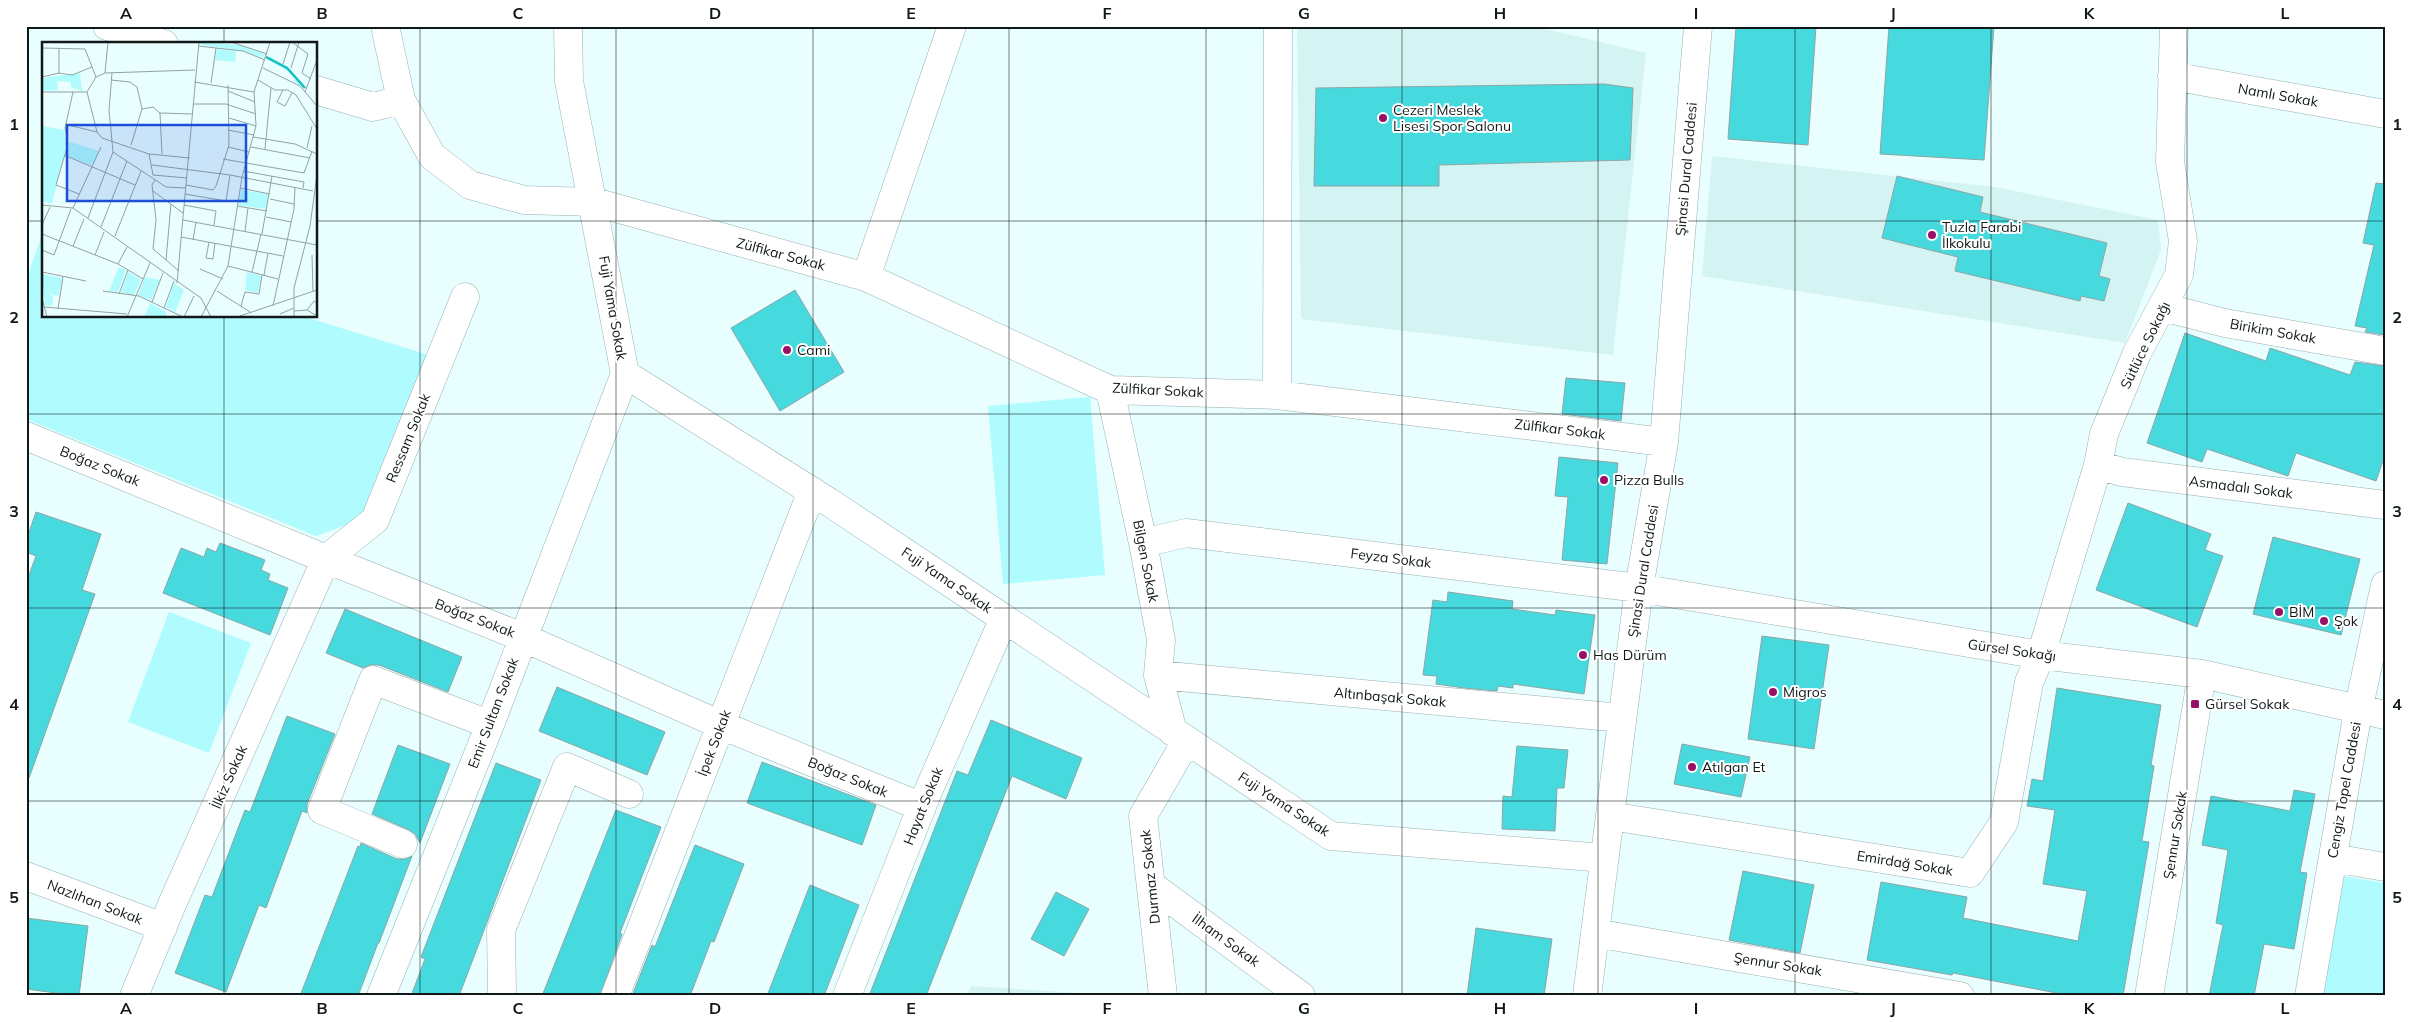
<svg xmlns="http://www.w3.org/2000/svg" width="2411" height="1022" viewBox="0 0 2411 1022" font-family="Mulish,sans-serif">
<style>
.built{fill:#d4f4f4}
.green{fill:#affbfd}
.building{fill:#46dadf;stroke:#8fa4a4}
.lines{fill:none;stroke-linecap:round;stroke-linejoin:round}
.minor-casing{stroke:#9ab0b0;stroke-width:29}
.minor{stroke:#fff;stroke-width:28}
.grid{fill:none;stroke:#101818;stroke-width:1;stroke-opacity:0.55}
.poi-dot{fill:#961067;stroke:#fff;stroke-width:2}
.labels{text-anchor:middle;stroke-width:4;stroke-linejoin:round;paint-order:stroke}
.street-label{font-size:14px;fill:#101818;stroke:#fff}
.poi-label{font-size:14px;fill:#101818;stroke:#fff;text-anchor:start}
.inset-river{fill:none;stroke:#14bfc3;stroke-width:2.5}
.inset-road{fill:none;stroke:#92a2a3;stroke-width:1}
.view{fill:#1d4ed8;fill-opacity:0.15;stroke:#1d4ed8;stroke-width:2.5}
.inset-edge{fill:none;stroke:#101818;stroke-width:2.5}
.neatline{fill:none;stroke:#101818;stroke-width:2}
.grid-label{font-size:16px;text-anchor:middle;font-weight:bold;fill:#101818}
</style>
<rect width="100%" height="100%" fill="#e8feff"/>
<path class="built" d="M1297 26H1534L1646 53 1613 355 1301 319Z
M1712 156 1995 187 2158 220 2161 250 2125 343 1702 276Z
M971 986 1127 996H966Z"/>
<path class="green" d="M41 238 44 239V316H302L432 356 370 516 316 536 26 419V280Z
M1090 397 1105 575 1003 584 988 406Z
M169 612 251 643 209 753 128 722Z
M2342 876 2385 883V996H2320Z"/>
<path class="building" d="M1736 26H1816L1808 145 1728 139Z
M1889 26H1994L1984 160 1880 154Z
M1604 84 1633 88 1630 160 1439 165V186H1314L1316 88Z
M1897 176 1983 197 1980 212 2107 243 2099 276 2110 279 2104 301 2081 296 2080 301 1955 271 1958 257 1882 238Z
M2376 183 2385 184V335L2365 332 2367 328 2355 326 2374 245 2363 243Z
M795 290 844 372 780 411 731 328Z
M2185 333 2266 361 2270 348 2350 375 2355 362 2385 366V455L2376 481 2296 453 2288 476 2207 449 2202 462 2147 443Z
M1566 378 1625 383 1621 421 1562 414Z
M1559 457 1618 463 1607 564 1562 560 1568 497 1555 496Z
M2128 503 2211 534 2205 550 2223 556 2197 627 2096 590Z
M36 512 101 534 82 590 95 594 29 778H26V583L36 556 26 552V541Z
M2273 537 2360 559 2341 635 2253 614Z
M220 543 265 560 261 570 270 574 268 580 288 588 270 635 163 593 181 548 204 557 207 548 216 552Z
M1448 592 1513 601 1512 609 1555 615 1556 610 1595 615 1584 694 1513 684V688L1498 686 1497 691 1464 688 1436 684 1437 676 1423 675 1433 600 1447 602Z
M345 609 462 657 448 692 379 665H370L363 668 326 653Z
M1762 636 1829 645 1814 749 1748 739Z
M557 687 665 732 647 775 539 731Z
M2057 688 2161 705 2151 765 2154 766 2142 841 2149 842 2123 996H2072L1953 973 1952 975 1867 960 1881 882 1967 897 1963 918 2078 941 2087 891 2043 884 2055 810 2027 806 2032 779 2043 781Z
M287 716 335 734 307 804V813L302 811 266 908 259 905 226 992 175 973 205 895 212 897 245 810 250 812Z
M991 720 1082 758 1066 799 1012 776 926 996H869L957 771 968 775Z
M1682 744 1750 757 1741 797 1674 784Z
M398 745 450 764 420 843 415 834 409 830 372 814Z
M1517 746 1568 750 1564 788H1557L1555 831 1502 829 1503 796 1512 797Z
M762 762 876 805 862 845 747 803Z
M496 763 541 780 459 996H411L425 959 421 957Z
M2294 790 2315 794 2300 872 2307 873 2294 949 2264 944 2254 996H2209L2223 925 2216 923 2228 850 2202 845 2211 796 2290 811Z
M616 810 661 827 620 933 622 934 600 996H542Z
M361 843 397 859H405L412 856 379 943H378L358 996H300L358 846 360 847Z
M695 845 744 864 714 942 711 941 690 996H632L652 945 655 947Z
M1743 871 1814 885 1800 953 1729 940Z
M810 885 859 905 824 996H767Z
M1056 892 1089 909 1064 956 1031 939Z
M26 918 88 926 79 996 26 989Z
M1476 928 1552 939 1544 996H1467Z"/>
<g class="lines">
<defs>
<path id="minor" d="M107 26 164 44
M385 26 401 100 432 156 470 185 524 200 594 202 866 277 1110 390 1277 395 1664 442
M568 26 569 81 625 374 829 502 1331 836 1604 858
M2172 76 2385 114
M316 90 373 107 401 100
M866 277 952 26
M2162 307 2225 323 2385 351
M1110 390 1143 543 1161 640 1158 675 1173 732
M1277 395 1278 26
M26 436 326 559 522 637 721 725 922 807
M2098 465 2122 472 2385 505
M1143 543 1186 533 1639 588 2041 655 2202 674 2385 715
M1158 675 1622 718
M1610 816 1970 873 2004 822 2029 682 2041 655 2098 465 2104 434 2137 353 2179 275 2183 241 2170 162 2174 26
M403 844 322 810 373 680 478 720 489 727
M2333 858 2385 867
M26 876 163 927
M1151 885 1301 996
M1595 933 1960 996
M134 996 173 902 326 559 375 520 465 297
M381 996 489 727 625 374
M502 996 501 930 567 767 629 794
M615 996 812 491
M847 996 926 796 1004 618
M1163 996 1143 816 1187 740
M1587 996 1639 588 1664 442 1698 26
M2149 996 2202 674
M2309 996 2358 711 2385 585"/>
</defs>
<use href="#minor" class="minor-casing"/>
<use href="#minor" class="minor"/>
</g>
<path class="grid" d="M224 26V44M420 26V996M616 26V996M813 26V996M1009 26V996M1206 26V996M1402 26V996M1598 26V996M1795 26V996M1991 26V996M2187 26V996M26 221H44M316 221H2385M224 316V996M26 414H2385M26 608H2385M26 801H2385"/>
<g class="poi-dot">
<circle cx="1383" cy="118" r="5"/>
<circle cx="1932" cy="235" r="5"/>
<circle cx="787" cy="350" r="5"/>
<circle cx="1604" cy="480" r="5"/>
<circle cx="2279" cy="612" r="5"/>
<circle cx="2324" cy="621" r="5"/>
<circle cx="1583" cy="655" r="5"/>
<circle cx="1773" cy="692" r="5"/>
<rect x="2190" y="699" width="10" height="10" rx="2.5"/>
<circle cx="1692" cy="767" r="5"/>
</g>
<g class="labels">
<g class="street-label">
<text transform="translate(2278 95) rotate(10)" y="5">Namlı Sokak</text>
<text transform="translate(1686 169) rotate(-85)" y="5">Şinasi Dural Caddesi</text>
<text transform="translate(781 254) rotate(15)" y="5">Zülfikar Sokak</text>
<text transform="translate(613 308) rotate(80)" y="5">Fuji Yama Sokak</text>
<text transform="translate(2273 331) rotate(10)" y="5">Birikim Sokak</text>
<text transform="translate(2145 345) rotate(-64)" y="5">Sütlüce Sokağı</text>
<text transform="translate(1158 390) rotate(3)" y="5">Zülfikar Sokak</text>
<text transform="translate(1560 429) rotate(7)" y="5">Zülfikar Sokak</text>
<text transform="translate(408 438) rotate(-68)" y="5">Ressam Sokak</text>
<text transform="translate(100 466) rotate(22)" y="5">Boğaz Sokak</text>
<text transform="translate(2241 487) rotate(7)" y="5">Asmadalı Sokak</text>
<text transform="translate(1391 558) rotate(7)" y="5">Feyza Sokak</text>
<text transform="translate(1146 561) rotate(79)" y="5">Bilgen Sokak</text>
<text transform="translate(1643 571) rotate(-81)" y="5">Şinasi Dural Caddesi</text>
<text transform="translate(947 580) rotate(34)" y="5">Fuji Yama Sokak</text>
<text transform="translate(475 618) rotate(21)" y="5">Boğaz Sokak</text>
<text transform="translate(2012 650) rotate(8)" y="5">Gürsel Sokağı</text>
<text transform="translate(1390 697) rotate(5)" y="5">Altınbaşak Sokak</text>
<text transform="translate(493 713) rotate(-69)" y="5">Emir Sultan Sokak</text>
<text transform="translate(714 743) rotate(-69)" y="5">İpek Sokak</text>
<text transform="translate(229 777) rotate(-66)" y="5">İlkiz Sokak</text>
<text transform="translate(848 777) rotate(22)" y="5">Boğaz Sokak</text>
<text transform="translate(2344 790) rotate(-80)" y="5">Cengiz Topel Caddesi</text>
<text transform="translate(1284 804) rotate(33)" y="5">Fuji Yama Sokak</text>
<text transform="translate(923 806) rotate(-68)" y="5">Hayat Sokak</text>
<text transform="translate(2175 835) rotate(-81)" y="5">Şennur Sokak</text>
<text transform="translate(1905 863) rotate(9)" y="5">Emirdağ Sokak</text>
<text transform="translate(1150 877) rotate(-96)" y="5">Durmaz Sokak</text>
<text transform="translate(95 902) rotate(21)" y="5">Nazlıhan Sokak</text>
<text transform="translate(1226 940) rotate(36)" y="5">İlham Sokak</text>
<text transform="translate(1778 964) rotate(9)" y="5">Şennur Sokak</text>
</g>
<g class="poi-label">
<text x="1393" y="115">Cezeri Meslek<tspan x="1393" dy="16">Lisesi Spor Salonu</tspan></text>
<text x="1942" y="232">Tuzla Farabi<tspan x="1942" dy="16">İlkokulu</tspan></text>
<text x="797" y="355">Cami</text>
<text x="1614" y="485">Pizza Bulls</text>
<text x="2289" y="617">BİM</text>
<text x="2334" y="626">Şok</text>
<text x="1593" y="660">Has Dürüm</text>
<text x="1783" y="697">Migros</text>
<text x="2205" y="709">Gürsel Sokak</text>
<text x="1702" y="772">Atılgan Et</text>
</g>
</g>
<g transform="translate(42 42)">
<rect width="275" height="275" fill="#e8feff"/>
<path d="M159 0 199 3 222 12 221 16 202 9 159 3ZM175 7 194 9 193 20 173 18ZM227 14 248 27 265 47 252 39 254 36 243 27 226 18ZM38 31 40 49 29 45V40L15 39 16 48 0 49V36ZM0 84 22 88 25 102 10 161 0 160ZM28 100 57 109 52 121 48 123 24 113ZM199 148 227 152 224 167 196 163ZM77 225 84 228 76 250 67 249ZM86 230 99 238 92 253 79 251ZM205 230 219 234 216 251 203 248ZM0 232 20 236 18 249H13L18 250 17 254 7 252 11 255 10 264 3 263ZM103 235 118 238 109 258 96 253ZM132 241 142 248 133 270 124 265ZM108 261 124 270V275H102Z" fill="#affbfd"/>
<path class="inset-river" d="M224 15 245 26 263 46"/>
<path class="inset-road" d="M189 0 225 12M250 0 266 12 260 31 269 37M156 4 201 9 223 18M0 6 43 7 54 35M17 6V31M241 22 248 0M221 26 258 44 275 64M249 26 257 0M63 31 66 0M70 31 67 68 71 110 124 145 144 146M0 35 17 31 30 33 50 25M69 38 88 40 95 45 100 67 89 103M216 38 233 48H246L254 53 275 87M152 40 212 50M169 41 174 6M241 48 235 60 243 64 250 51M186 49 213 60M0 50H45M31 50 23 86 26 102 14 143 37 152M263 50 275 18M151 62H184L214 72M100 67 111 65 118 71 120 112M118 71 151 72M187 76 214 84M26 83 55 90M186 88 212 93M211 95 253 102 275 112M186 105 207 110M209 105 268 116M265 106 270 84M223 107 229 46M107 112 111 133M22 113 93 143M148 116 107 112 60 96 55 90 45 50 54 35 63 31 153 28M181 117 262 131 270 109M110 123 188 133 271 149M201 129 262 140 261 146M111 133 145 136M113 138 110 143 114 178 111 207 137 229M144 143 171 148 174 144 187 103 186 43M198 146 228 152M111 149 141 171M143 152 184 159 188 133M228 157 252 162M0 163 31 166 159 256 169 275M142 163 174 169 172 183M195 164 225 169M31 166 59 105M224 175 249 180M46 176 71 110M141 178 275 203M0 183 8 165M59 185 85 119M203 189 206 166M0 192 76 222 101 237M220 192 230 134M73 194 99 129M139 195 241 214M151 198 154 180M167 200 164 216 171 217 173 201M31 204 42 177M0 208 12 213 29 167M53 213 62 190M270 213 271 250M124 218 129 162M76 222 85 205M186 224 236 237M158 227 181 237M0 230 44 239M210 230 219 192M222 233 226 211M135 241 157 0M61 249 97 254 141 275M175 249 208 270M77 252 86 228M0 256 5 275M110 260 121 231M199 264 203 250 217 252 220 233M231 264 252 167 253 145M2 265 85 272M122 266 132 239M16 267 21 235M265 268 272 259 275 261M252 269 265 268 275 274M238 272 252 266M85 275 108 221M142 275 152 254M159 275 186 224 200 135 214 84 212 50 228 0M195 275 275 248M252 275V246L268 184 275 133"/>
<path class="view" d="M25 83H204V159H25Z"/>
<rect width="275" height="275" class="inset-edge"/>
</g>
<rect width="2411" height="1022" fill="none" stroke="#ffffff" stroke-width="55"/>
<rect x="28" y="28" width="2356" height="966" class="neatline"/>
<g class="grid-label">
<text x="126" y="19">A</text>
<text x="322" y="19">B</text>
<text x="518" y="19">C</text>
<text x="715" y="19">D</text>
<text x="911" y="19">E</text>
<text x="1107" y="19">F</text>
<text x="1304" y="19">G</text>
<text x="1500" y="19">H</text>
<text x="1696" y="19">I</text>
<text x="1893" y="19">J</text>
<text x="2089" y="19">K</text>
<text x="2285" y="19">L</text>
<text x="14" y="130">1</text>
<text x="2397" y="130">1</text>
<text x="14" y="323">2</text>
<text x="2397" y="323">2</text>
<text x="14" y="517">3</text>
<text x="2397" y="517">3</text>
<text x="14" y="710">4</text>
<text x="2397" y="710">4</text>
<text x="14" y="903">5</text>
<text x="2397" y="903">5</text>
<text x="126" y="1014">A</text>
<text x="322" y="1014">B</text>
<text x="518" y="1014">C</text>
<text x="715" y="1014">D</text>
<text x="911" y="1014">E</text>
<text x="1107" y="1014">F</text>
<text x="1304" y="1014">G</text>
<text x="1500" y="1014">H</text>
<text x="1696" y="1014">I</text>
<text x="1893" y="1014">J</text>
<text x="2089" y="1014">K</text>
<text x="2285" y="1014">L</text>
</g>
</svg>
